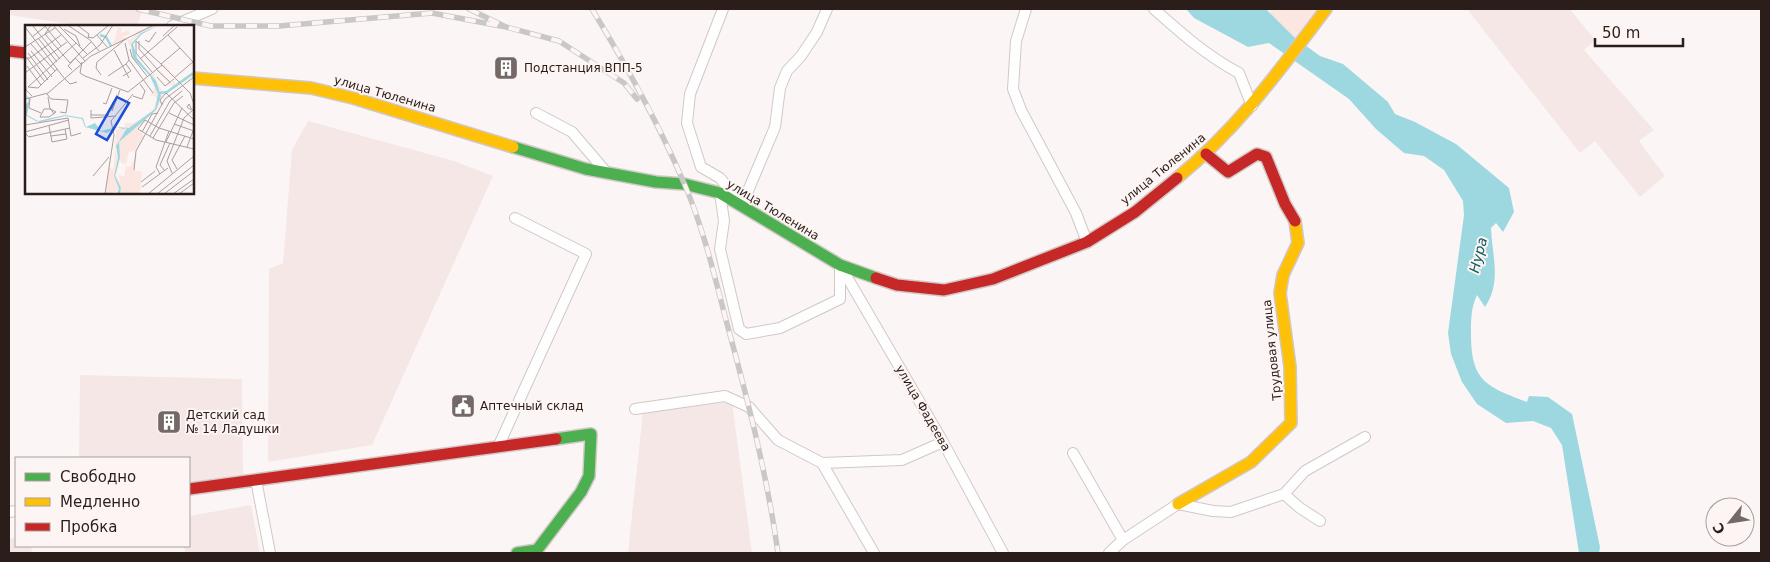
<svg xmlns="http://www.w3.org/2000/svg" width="1770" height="562" viewBox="0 0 1770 562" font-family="'DejaVu Sans',sans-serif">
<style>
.built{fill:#f5e7e5}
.green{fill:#fce6e1}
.water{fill:#9dd8e1}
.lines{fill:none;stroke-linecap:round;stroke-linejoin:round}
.street-casing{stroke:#d1c8c6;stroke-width:12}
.fast-casing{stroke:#d1c8c6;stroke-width:14}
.slow-casing{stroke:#d1c8c6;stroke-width:14}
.jam-casing{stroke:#d1c8c6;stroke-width:14}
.street{stroke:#fefefe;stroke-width:10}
.fast{stroke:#4caf50;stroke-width:11}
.slow{stroke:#ffc107;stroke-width:11}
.jam{stroke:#c62828;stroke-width:11}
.rail-casing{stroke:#cac7c7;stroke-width:5.5}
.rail{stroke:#fdf5f3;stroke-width:4;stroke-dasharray:11;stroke-linecap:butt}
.labels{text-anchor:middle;stroke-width:4;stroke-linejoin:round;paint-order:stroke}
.poi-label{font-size:12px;fill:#2b1d1a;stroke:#fdf5f3;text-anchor:start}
.street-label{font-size:12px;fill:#2b1d1a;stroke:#fdf5f3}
.water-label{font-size:14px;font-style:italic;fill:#0c5862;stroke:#fdf5f3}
.inset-river{fill:none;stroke:#9dd8e1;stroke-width:2.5}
.inset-road{fill:none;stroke:#a89f9d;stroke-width:1}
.view{fill:#1d4ed8;fill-opacity:0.15;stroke:#1d4ed8;stroke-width:2.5}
.inset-edge{fill:none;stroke:#2b1d1a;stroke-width:2.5}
</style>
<rect width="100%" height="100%" fill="#fbf6f5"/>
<path class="built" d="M9 9H143L137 26H84L9 15Z
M1467 9H1570L1595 40 1584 50 1654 130 1639 141 1665 176 1640 197 1595 141 1580 153Z
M308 121 454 161 493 176 372 445 268 462 269 269 283 263 292 150Z
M80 375 242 379 243 474 189 482V458H79Z
M732 402 752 553H628L643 412Z
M251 505 260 553H185L184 546H189V516Z
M16 538V546H31L32 553H9V539Z"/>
<path class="green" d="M1270 9H1325L1300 42 1273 22Z"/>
<path class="water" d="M1186 9H1266L1294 37 1320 56 1343 64 1388 102 1395 114 1415 122 1456 144 1509 188 1514 212 1503 232 1496 223 1491 228C1492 256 1502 282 1485 307L1477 295C1471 308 1471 319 1471 333 1471 381 1485 386 1527 402L1529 396 1548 397 1572 414 1600 547 1599 553H1579L1562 445 1551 428 1533 421 1506 423 1477 404 1462 382 1451 354 1448 333 1464 215 1463 201 1444 170 1424 156 1404 153 1376 129 1349 99 1269 43 1248 47 1194 18Z"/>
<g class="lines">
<defs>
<path id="street" d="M723 9 690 94 687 123 701 167 720 178 742 205 775 127 780 88 787 71 801 56 817 32 827 9
M1026 9 1016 41 1013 89 1021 110 1076 213 1087 242
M1154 9C1181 33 1207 56 1239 73L1252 106
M172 26 212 9
M536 113 572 132 607 173
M720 193 724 221 720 249 739 329 746 334 780 328 840 299V266
M840 265 943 442 1003 553
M635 409 725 396 749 407 778 440 822 463 902 460 943 442
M498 447 586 254 515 218
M1073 453 1123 540
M822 463 874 553
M256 480 270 553
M1284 494 1305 471 1365 437
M9 512 16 511
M1109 553 1123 540 1178 504 1213 511 1231 512 1284 494 1300 508 1320 521"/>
<path id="fast" d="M513 147 586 169 656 182 684 184 720 193 840 265 876 278
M517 553 537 550 581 492 589 476 591 434 556 439"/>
<path id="slow" d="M192 78 311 88 353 98 513 147
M1177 178C1238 128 1279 71 1326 9
M1178 504 1251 462 1291 423 1290 367 1280 293 1283 275 1298 243 1295 221"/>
<path id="jam" d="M9 51 26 53
M1206 154 1228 172 1257 154 1266 157 1285 204 1295 221
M876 278 897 285 944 290 993 279 1087 242 1135 212 1177 178
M189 489 556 439"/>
</defs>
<use href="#street" class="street-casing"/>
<use href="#fast" class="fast-casing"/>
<use href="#slow" class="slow-casing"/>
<use href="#jam" class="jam-casing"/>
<use href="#street" class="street"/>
<use href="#fast" class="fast"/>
<use href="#slow" class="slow"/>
<use href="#jam" class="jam"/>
<defs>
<path id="rail" d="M138 9 211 26H279L432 13 506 27
M469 9 506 27 559 41 624 83 637 99
M592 9C626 65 658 122 684 183 703 227 714 274 726 320 747 397 767 474 778 553"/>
</defs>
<use href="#rail" class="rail-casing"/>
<use href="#rail" class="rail"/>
</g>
<defs>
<symbol id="building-square" viewBox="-11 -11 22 22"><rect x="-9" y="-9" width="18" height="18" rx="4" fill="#746967" stroke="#fdf5f3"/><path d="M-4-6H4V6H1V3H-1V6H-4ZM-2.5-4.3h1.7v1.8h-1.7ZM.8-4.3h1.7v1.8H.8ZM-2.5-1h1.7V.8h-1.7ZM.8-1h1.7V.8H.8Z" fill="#fff"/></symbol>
<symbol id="civic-square" viewBox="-11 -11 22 22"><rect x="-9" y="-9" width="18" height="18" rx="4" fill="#746967" stroke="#fdf5f3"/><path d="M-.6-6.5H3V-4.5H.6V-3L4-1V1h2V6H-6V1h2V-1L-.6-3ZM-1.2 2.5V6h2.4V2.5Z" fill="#fff"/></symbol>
</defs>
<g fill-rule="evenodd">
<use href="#building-square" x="492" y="54" width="28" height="28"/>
<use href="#civic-square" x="449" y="392" width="28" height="28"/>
<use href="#building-square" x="155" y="408" width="28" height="28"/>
</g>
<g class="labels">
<g class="poi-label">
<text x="524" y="72">Подстанция ВПП-5</text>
<text x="480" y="410">Аптечный склад</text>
<text x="186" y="419">Детский сад<tspan x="186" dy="14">№ 14 Ладушки</tspan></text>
</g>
<g class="street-label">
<text transform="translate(385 94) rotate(16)" y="4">улица Тюленина</text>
<text transform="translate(1163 169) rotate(-39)" y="4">улица Тюленина</text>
<text transform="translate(773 210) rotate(31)" y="4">улица Тюленина</text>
<text transform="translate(1272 350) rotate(-96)" y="4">Трудовая улица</text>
<text transform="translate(923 408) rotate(60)" y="4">улица Фадеева</text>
</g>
<g class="water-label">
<text transform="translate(1478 255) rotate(-76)" y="5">Нура</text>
</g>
</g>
<g transform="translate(25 25)">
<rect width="169" height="169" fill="#fbf6f5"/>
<path d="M132 0 116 8 107 16 105 23 102 15 85 20 89 17 93 3H97L96 8 103 5 106 9 97 12 105 15 112 9 110 7ZM142 36 148 41 141 37 139 39 144 45 143 41 145 45V47L137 41 133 44 147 59 150 55 149 61 166 49H168L169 51 138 69 133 83 112 104 119 111 110 126 104 127 101 139 96 138 92 125 94 117 132 83 135 66 126 50ZM132 45 144 58 141 62 145 59 148 61 142 67H138L132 57 129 48ZM130 62 133 69 132 80 130 84 127 86 116 93 109 100 103 104 90 124 93 133 89 151 94 166 80 169 84 143 88 144 89 139 91 106 87 105 100 103V98H109L127 86 132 74 129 70 125 72ZM112 129 109 145 117 147 115 169H94L96 163 90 155V145L91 142 94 140 91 150 95 158 94 149 99 152 101 141 105 142Z" fill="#fce6e1" fill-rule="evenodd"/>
<path d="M134 0 117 9 108 19 112 33 131 56 136 71 131 85 94 117 95 133 90 151 96 163 95 168 92 169 94 164 89 151 93 133 91 121 102 103 98 104 92 102 82 108 60 102 57 94 40 91 16 97 11 96 0 90V80L4 76 0 69 5 74 2 90 13 96 40 90 58 93 61 102 70 98 76 106 92 102 104 103 130 84 133 69 125 51 108 33 106 19 116 8Z" fill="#9dd8e1"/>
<path class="inset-river" d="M75 10 81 12 86 21M134 68 142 67 167 49 169 51"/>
<path class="inset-road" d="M7 0 35 34M19 0 36 21M26 0 20 9 45 38 50 33 56 39M28 0 60 36M33 0 62 29M52 0 64 9 63 13M44 1 65 15 74 26M0 2 39 53 45 59 52 57M39 4 51 11 55 21M72 10 82 22M143 10 168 37M138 11 150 0M7 12 22 0M63 12 68 13 84 0M13 13 32 37M120 15 124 17 131 7M114 16V24L132 44M100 18 104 35 128 68M6 19 30 46M0 22 30 3M105 24 107 32 122 51M89 25 104 53M6 26 27 52M3 28 23 55M54 29 66 17M0 33H5L36 10M2 33 20 57M58 33 75 20 88 0M115 34 152 2M57 37 55 48 60 51 103 67 137 40M136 39 165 68 169 79M2 41 16 60M32 44 13 63 3 62 51 18M47 45 43 41 54 29M132 45 145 57M127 47 111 28V16L136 39 155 23M0 48 42 17M76 50 71 43 72 37 102 13M83 51 101 39M98 51 106 46 101 39 104 35M132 52 140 61 149 54M149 53 169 36M0 55 1 65 7 71M22 69 26 74 43 75 41 88 35 87M108 71 117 74 120 66 115 59M23 72 25 84 31 87M5 73 4 83 16 88M0 74 23 68 66 31 129 0M88 77 87 86 95 65M78 78 81 79 87 63M137 80 135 75 141 68 169 95M66 85V93L91 91M166 85 162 82 164 79 167 85M144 88 169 100M29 89 26 84H19L15 92H24L31 87M66 90H84M149 99 169 106M0 100 43 93 46 111 56 108M24 101 27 117 42 114 40 104M0 107 44 95M117 107 127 89 133 88M0 108 4 112 45 103M26 111 41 109M125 111 145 76 157 66M128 113 149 78 158 71M169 114 134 103 120 95 113 104 131 115 169 124M141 117 157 83M162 122 168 106M152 144 147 135 160 111M109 145 111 126 140 74 169 52M140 146 135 140 145 118M147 148 142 136 159 93 169 84M135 149 131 142 144 106M68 151 84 132M116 157 130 146M117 162 143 143M80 169 89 110 86 96 108 69M123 169 169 131M132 169 169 140M139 169 169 146M148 169 169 154M154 169 169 158"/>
<path class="view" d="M92 72 104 78 82 115 71 109Z"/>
<rect width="169" height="169" class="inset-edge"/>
</g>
<rect width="1770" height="562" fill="none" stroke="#2b1d1a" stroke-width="20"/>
<rect x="15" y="457" width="175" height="90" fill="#fdf5f3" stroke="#a99f9c"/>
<rect x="25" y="473" width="25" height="8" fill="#4caf50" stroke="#a99f9c"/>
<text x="60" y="482" font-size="15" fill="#2b1d1a">Свободно</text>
<rect x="25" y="498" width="25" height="8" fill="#ffc107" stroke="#a99f9c"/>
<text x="60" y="507" font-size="15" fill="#2b1d1a">Медленно</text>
<rect x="25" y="523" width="25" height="8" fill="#c62828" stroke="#a99f9c"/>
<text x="60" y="532" font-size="15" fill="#2b1d1a">Пробка</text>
<g transform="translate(1730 522) rotate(240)"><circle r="24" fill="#fdf5f3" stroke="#a99f9c"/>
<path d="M0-4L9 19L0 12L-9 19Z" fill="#746967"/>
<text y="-8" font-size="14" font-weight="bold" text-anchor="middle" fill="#2b1d1a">С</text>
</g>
<path d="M1595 38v8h88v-8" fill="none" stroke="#2b1d1a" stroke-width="2.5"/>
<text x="1602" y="38" font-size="15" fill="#2b1d1a" stroke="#fdf5f3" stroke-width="4" paint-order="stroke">50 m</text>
</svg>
